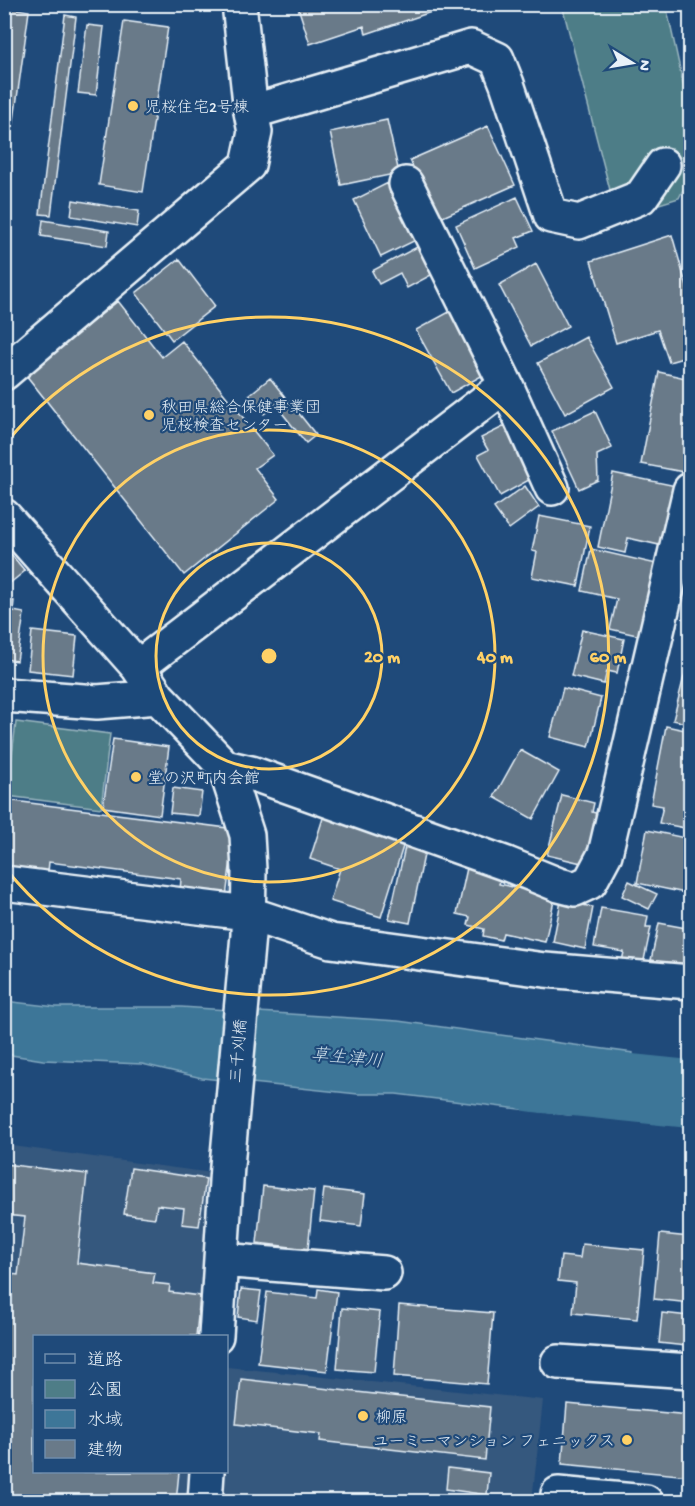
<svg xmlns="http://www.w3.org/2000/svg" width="695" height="1506" viewBox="0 0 695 1506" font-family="'Gochi Hand','Klee One',sans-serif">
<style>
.built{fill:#35587e}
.green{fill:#4e7d87;stroke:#9bb7c0;stroke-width:1.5}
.water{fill:#3d7698;stroke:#81a7be;stroke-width:1.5}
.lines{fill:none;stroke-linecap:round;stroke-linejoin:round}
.river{stroke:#3d7698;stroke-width:68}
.building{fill:#697a89;stroke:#e8f1f8;stroke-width:1.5}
.minor-casing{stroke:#e8f1f8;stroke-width:38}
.minor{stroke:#1f4a7a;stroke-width:33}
.ring{fill:none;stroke:#ffd166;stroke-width:3}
.poi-dot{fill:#ffd166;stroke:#1f4a7a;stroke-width:2}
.labels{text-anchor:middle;stroke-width:4.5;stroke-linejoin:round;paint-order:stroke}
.poi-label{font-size:16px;fill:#e8f1f8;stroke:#1f4a7a;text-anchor:start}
.street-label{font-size:16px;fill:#e8f1f8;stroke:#1f4a7a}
.water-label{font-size:18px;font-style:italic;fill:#cedfea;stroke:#1f4a7a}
.centre{fill:#ffd166;stroke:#1f4a7a;stroke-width:3}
.ring-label{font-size:18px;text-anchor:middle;font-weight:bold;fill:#ffd166;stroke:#1f4a7a;stroke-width:4.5;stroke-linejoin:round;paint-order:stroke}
</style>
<rect width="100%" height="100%" fill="#1f4a7a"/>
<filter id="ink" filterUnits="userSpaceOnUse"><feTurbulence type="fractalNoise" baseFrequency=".0167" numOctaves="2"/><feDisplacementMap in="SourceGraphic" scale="12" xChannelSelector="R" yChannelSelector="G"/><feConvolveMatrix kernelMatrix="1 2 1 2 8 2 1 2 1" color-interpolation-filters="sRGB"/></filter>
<g filter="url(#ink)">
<path class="built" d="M5 1145 212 1173 200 1336H34V1472H190L188 1501 5 1502Z
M227 1367 543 1400 532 1501 215 1502 216 1472H226Z"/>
<path class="green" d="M562 5H666L690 115V175L679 198 617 217Z
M16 722 110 734 101 808 7 796Z"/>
<path class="water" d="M4 1001 56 1007H181L398 1021 633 1053 622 1113 569 1115 396 1094H358L202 1078 142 1064 43 1060 5 1054Z"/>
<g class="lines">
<path class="river" d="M534 1078 690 1094"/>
</g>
<path class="building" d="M297 4H455L366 34 364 26 310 44Z
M4 7 29 11 4 193Z
M65 15 76 17 51 215 40 214Z
M124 21 168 27 143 192 99 185Z
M87 25 104 27 96 95 78 93Z
M387 120 399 173 341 185 330 132Z
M488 126 515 185 436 220 410 160Z
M392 181 420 238 381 257 354 200Z
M517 197 533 231 516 238 520 247 475 268 456 225Z
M73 200 139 211 137 227 71 216Z
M43 220 109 231 107 246 41 236Z
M672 235 690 298V356L669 362 658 330 616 343 591 261Z
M419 246 433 274 407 288 400 273 379 284 372 271Z
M179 259 215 306 172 340 136 293Z
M536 264 568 326 531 346 499 285Z
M118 301 162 357 182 341 273 455 255 468 279 499 184 575 26 375Z
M451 311 485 374 451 393 416 330Z
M586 337 614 387 565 414 538 363Z
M659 372 690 379V463L689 473 641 464Z
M270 378 285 397 264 414 249 395Z
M289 401 316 435 306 443 279 409Z
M595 411 612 448 597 455 598 480 579 489 552 431Z
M511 423 538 475 500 496 478 455 488 450 481 438Z
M613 473 681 487 668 547 628 538 625 553 598 547Z
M525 486 539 507 509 529 494 508Z
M539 516 590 526 578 586 532 577 537 552 532 551Z
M4 546 25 571 4 588Z
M591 549 661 565 650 638 610 629 617 599 582 591Z
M4 600 14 601 13 611 24 613 17 661 5 659 4 662Z
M582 630 624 639 617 673 607 671 604 684 571 676Z
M32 631 77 636 73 675 28 670Z
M690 653V724L673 720Z
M563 688 601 698 589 747 550 737Z
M666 726 690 731V829L659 823 663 806 651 804Z
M113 739 169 747 160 815 103 807Z
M520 750 559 772 533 819 494 797Z
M173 788 202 792 199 816 170 813Z
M562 795 594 803 592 812 599 814 586 864 547 855Z
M6 800 235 829 226 897 180 891 181 879 49 862 47 882 4 876Z
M324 815 405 840 381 917 330 901 340 869 310 859Z
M647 830 690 839V894L637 883Z
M405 847 425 850 410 923 389 919Z
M467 868 502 875 499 884 555 896 545 942 503 933 501 940 483 936 484 929 468 925 470 917 457 914Z
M629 881 657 894 649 909 622 896Z
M561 901 593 907 585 949 553 942Z
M601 908 648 916 646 927H651L643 965 622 961 624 952 594 947Z
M659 923 686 928 690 932V967L651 960Z
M4 1164 87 1174 77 1263 155 1273 153 1283 170 1285 169 1292 200 1296 196 1336H34V1472H179L176 1502H4V1273L18 1275 25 1217 4 1215Z
M131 1168 206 1179 199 1226 182 1224 184 1208 157 1205 155 1218 124 1214Z
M263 1186 314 1191 308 1249 257 1243Z
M324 1189 365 1194 361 1226 320 1221Z
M660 1234 690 1237V1303L654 1299Z
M582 1244 644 1250 637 1319 573 1313 576 1283 558 1281 561 1256 580 1258Z
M241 1289 261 1291 257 1320 238 1317Z
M318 1289 337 1292 327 1371 258 1363 267 1292 317 1298Z
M399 1305 493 1313 487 1384 394 1376Z
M342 1308 380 1312 374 1372 337 1369Z
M662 1313 689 1316 686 1346 659 1343Z
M241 1379 490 1407 485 1460 320 1441 321 1434 236 1424Z
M567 1404 690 1415V1476L562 1464Z
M448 1468 489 1473 487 1495 446 1489Z"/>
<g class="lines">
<defs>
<path id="minor" d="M251 112 471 47 497 59 507 84 551 216 579 222 641 197 663 165
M406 184 506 385 552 488
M4 373 248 165 255 132 251 112 239 4
M4 516 138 667 158 697 225 767 247 835 249 870 248 935 227 1166 216 1336
M138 667 506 385
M4 695 97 702 158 697
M225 767 251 773 507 864 559 885 575 889 590 882 605 854 690 490
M4 883 247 913 331 941 545 970 690 982
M221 1260 384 1273
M558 1362 690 1371
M558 1494 646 1502
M205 1502 207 1472"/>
</defs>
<use href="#minor" class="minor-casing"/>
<use href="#minor" class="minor"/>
</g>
</g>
<g class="ring">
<circle cx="269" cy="656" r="113"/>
<circle cx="269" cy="656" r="226"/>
<path d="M6 443A339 339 0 1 1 6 869"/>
</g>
<g class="poi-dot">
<circle cx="133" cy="106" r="6"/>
<circle cx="149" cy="415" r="6"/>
<circle cx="136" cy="777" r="6"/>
<circle cx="363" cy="1416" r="6"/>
<circle cx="627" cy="1440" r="6"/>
</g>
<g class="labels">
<g class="poi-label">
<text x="145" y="112">児桜住宅2号棟</text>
<text x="161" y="412">秋田県総合保健事業団<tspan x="161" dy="18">児桜検査センター</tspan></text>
<text x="148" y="783">堂の沢町内会館</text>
<text x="375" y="1422">柳原</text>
<text x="615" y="1446" text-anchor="end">ユーミーマンション フェニックス</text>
</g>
<g class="street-label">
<text transform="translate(237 1051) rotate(-85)" y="6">三千刈橋</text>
</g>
<g class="water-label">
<text transform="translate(347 1057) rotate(6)" y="6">草生津川</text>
</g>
</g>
<circle cx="269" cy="656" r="9" class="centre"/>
<g class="ring-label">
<text x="382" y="662">20 m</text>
<text x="495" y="662">40 m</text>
<text x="608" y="662">60 m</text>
</g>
<rect width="695" height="1506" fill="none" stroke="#1f4a7a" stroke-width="24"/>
<rect x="12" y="12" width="671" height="1482" fill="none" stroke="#e8f1f8" stroke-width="2" filter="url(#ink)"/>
<rect x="33" y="1335" width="195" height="138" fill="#1f4a7a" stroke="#6f8dac" stroke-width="1.5"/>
<rect x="45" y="1354" width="30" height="9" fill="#1f4a7a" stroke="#6f8dac" stroke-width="1.5"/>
<text x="87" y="1365" font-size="18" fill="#e8f1f8">道路</text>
<rect x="45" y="1380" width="30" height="18" fill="#4e7d87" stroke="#6f8dac" stroke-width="1.5"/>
<text x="87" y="1395" font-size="18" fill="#e8f1f8">公園</text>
<rect x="45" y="1410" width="30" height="18" fill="#3d7698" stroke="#6f8dac" stroke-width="1.5"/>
<text x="87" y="1425" font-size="18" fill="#e8f1f8">水域</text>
<rect x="45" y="1440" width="30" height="18" fill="#697a89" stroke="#6f8dac" stroke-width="1.5"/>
<text x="87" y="1455" font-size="18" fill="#e8f1f8">建物</text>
<g transform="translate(632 63) rotate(101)" stroke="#1f4a7a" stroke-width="4.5" paint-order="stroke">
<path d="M0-4.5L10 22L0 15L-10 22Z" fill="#e8f1f8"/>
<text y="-9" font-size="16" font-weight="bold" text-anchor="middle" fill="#e8f1f8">N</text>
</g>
</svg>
